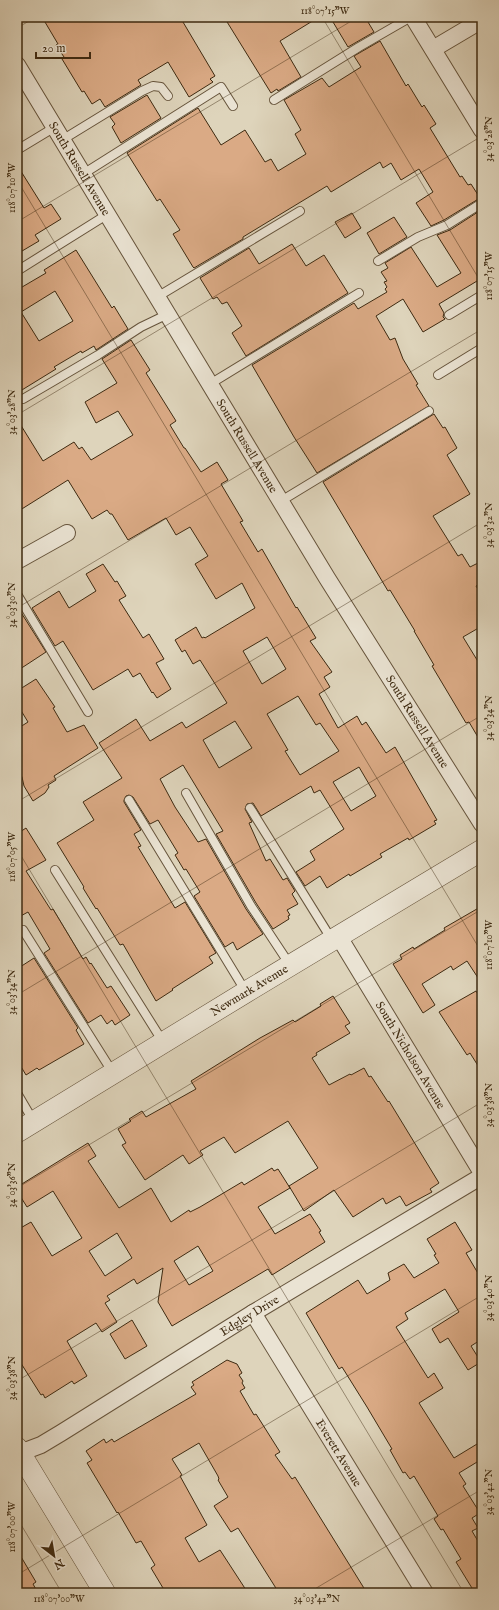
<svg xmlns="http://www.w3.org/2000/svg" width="499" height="1610" viewBox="0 0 499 1610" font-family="'IM FELL English',serif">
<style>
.building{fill:#daaa85;stroke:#3e2a11;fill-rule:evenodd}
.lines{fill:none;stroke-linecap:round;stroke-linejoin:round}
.service-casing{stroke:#66543c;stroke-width:10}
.minor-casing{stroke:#66543c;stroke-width:18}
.tertiary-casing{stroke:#66543c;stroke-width:22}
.service{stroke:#eae3d3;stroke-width:8}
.minor{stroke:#eae3d3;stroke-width:16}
.tertiary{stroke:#eae3d3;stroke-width:21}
.ticks{fill:none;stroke:#3e2a11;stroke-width:1;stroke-opacity:0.45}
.labels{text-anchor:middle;stroke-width:3;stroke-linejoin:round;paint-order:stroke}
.street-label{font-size:12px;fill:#3e2a11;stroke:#eae3d3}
.neatline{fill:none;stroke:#3e2a11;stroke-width:1.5}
.ticks-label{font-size:10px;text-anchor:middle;fill:#3e2a11}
</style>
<rect width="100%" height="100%" fill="#ded4bb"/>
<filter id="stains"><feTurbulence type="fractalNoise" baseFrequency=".005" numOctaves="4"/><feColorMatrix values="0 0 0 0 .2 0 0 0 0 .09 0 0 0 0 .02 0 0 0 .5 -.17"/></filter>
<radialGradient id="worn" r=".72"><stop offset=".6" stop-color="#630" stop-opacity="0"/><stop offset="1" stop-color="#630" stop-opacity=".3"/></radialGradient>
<path class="building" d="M42 17H180L215 76 210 79 213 82 189 97 168 62 138 80 141 85 105 107 100 99 92 104 84 91 82 92 62 59 64 57 56 45 58 44Z
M224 17H319L280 41 301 77 278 91 277 89 271 93Z
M330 17H365L374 32 348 47Z
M380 41 406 86 408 84 422 107 424 105 436 124 430 128 460 177 462 176 468 185 471 184 480 198 444 220 431 226 416 203 433 192 419 169 401 180 391 163 383 168 380 162 331 192 327 186 243 237V239L194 268 193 267 173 234 180 230 160 199 157 201 127 153 198 108 221 145 245 130 265 162 271 159 278 171 306 154 295 134 301 130 284 100 322 78 329 87 361 67 354 56Z
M147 95 161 118 121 143 112 127 115 124 110 117Z
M17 165 44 208 51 204 61 219 35 235 39 241 17 254Z
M481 210 482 278 439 304 444 313 443 317 445 319 423 332 403 299 376 316 390 340 395 338 403 359 418 384 416 385 429 406 317 473 294 437 252 365 354 303 358 309 387 292 385 289 387 287 384 282 387 281 381 272 388 268 385 263 411 247 437 287 461 273 437 235 450 230Z
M352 213 361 228 345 238 335 222Z
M394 217 407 237 379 254 367 233Z
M292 244 306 266 324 255 348 293 246 356 232 333 242 326 227 302 222 304 217 297 213 299 200 278 249 248 259 264Z
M76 250 112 308 114 306 128 329 96 350 94 346 82 353 81 351 54 367 56 369 17 393V290L46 273 44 270ZM55 291 73 321 39 341 21 312Z
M131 340 150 370 146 373 176 421 170 425 184 448H185L201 472 217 462 228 480 221 484 243 521 240 522 258 552 262 549 296 608 297 607 316 638 310 641 332 672 324 677 330 687 319 694 338 728 357 716 362 725 366 722 386 753 395 747 437 820 434 821 436 824 409 840 408 838 380 854 382 857 350 876 349 874 327 888 320 876 305 886 296 872 315 860 310 851 344 829 320 790 314 793 311 786 261 816 253 803 247 804 245 809 252 822 249 823 266 861 270 859 283 880 287 878 295 891 292 894 298 904 287 910 290 915 288 916 289 919 273 929 256 903 216 834 223 831 183 765 160 779 175 807 198 842 206 839 246 909 263 934 237 950 233 942 225 947 194 896 200 892 186 869 184 870 175 855 178 853 158 820 150 824 133 797 129 795 126 796 124 800V802L141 830 134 834 141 846 138 847 175 908 185 902 216 953 209 957 213 963 172 989 173 990 156 1001 123 944 120 945 97 908 96 909 83 888 84 887 57 843 94 820 83 802 122 778 99 743 136 719 150 741 182 722 186 728 227 703 200 660 193 664 185 650 182 652 175 640 196 627 202 638 204 637 205 638 255 608 242 583 216 599 195 564 208 556 190 527 176 535 166 518 128 540 112 514H110L107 510 92 519 68 480 17 512V419L43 461 74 442 79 449 82 447 91 460 133 435 118 411 96 423 85 402 117 383 102 359ZM267 637 286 669 262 684 243 651ZM298 696 316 725 320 723 339 751 300 775 285 751 288 750 267 714ZM235 721 252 748 219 768 203 740ZM359 767 376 796 351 811 333 782Z
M434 414 443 428 445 427 457 448 447 455 470 494 433 516 458 556 462 554 470 567 482 561V582L476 586 482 596V626L463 637 482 668V744L469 722 466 723 432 666 434 665 414 631H415L390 590 388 591 323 482Z
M103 564 115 582 117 581 126 596 119 600 143 638 149 634 164 659 156 663 171 689 157 698 153 692 152 693 140 673 133 677 128 669 93 690 63 641 55 646 32 608 59 591 69 608 96 591 86 574Z
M22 614 46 652 17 671V617Z
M36 679 55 707 53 708 67 732 84 725 98 748 54 776 56 780 48 785 49 787 45 793 33 801 24 786 22 777 17 769V729L28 722 17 704V691Z
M26 828 46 860 26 871 51 910 53 909 83 959 86 957 90 964 91 963 107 988 111 986 130 1015 115 1025 112 1020 107 1024 101 1015 88 1023 44 953 50 949 28 912 17 918V834Z
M482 906V984L467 961 453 970 451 966 422 984 435 1005 423 1013 393 964 402 959 400 955 413 947 414 949 445 930 444 928Z
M34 958 78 1028 76 1030 84 1044 39 1070 37 1068 26 1075 17 1060V969Z
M476 991 482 1001V1072L470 1053 467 1055 439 1012Z
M333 996 350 1023 345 1026 350 1033 316 1053 317 1055 312 1058 329 1085 350 1074 351 1075 364 1068 369 1077 371 1076 388 1102 389 1101 439 1183 430 1189 432 1192 406 1206 400 1196 386 1204 383 1198 353 1217 334 1190 304 1211 289 1186 318 1168 288 1121 235 1153 224 1137 200 1151 203 1155 189 1164 183 1155 145 1180 122 1145 126 1143 118 1129 131 1121 129 1119 142 1111 146 1117 196 1089 191 1081 260 1038 293 1020 295 1022 321 1006 320 1004Z
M88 1143 96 1156 88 1161 119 1208 151 1188 171 1222 189 1210 190 1212 200 1207 242 1182 244 1185 272 1168 274 1171 278 1169 290 1188 258 1207 275 1234 310 1214 321 1231 319 1232 325 1242 272 1275 268 1269 172 1326 158 1302 163 1268 137 1284 134 1279 107 1296 110 1300 105 1303 117 1322 102 1332 96 1323 67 1341 87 1376 74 1384 72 1381 45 1398 43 1394 41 1395 17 1357V1230L31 1222 52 1256 82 1238 53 1191 27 1207 17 1191V1187ZM117 1233 132 1258 105 1276 89 1251ZM198 1246 213 1271 189 1285 174 1261Z
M455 1222 472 1250 466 1253 482 1280V1339L471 1346 481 1362 468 1370 448 1338 440 1343 432 1329 459 1312 445 1289 405 1313 408 1319 396 1327 428 1378 434 1373 443 1388 419 1403 454 1458 482 1441V1459L459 1473 466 1484 463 1486 480 1513 472 1518 478 1528 472 1531 482 1548V1593H475L456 1562 461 1559 443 1529 441 1530 434 1519 438 1516 414 1476 410 1479 405 1472 403 1473 390 1450 392 1449 367 1407 342 1367 339 1369 306 1313 358 1280 367 1294 390 1280 388 1273 404 1264 414 1278 439 1263 434 1255 436 1254 427 1239Z
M132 1320 147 1346 125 1359 110 1334Z
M227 1360 237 1364 242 1373 239 1375 243 1381 242 1383 245 1388 240 1391 254 1415 256 1414 280 1452 275 1455 292 1479 295 1477 367 1593H279L238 1528 231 1532 214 1506 228 1497 218 1480 219 1479 218 1476 199 1443 172 1459 182 1475 180 1476 207 1525 185 1538 199 1562 220 1550 248 1593H166L151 1568 155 1565 141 1541 136 1543 118 1512 117 1513 87 1463 92 1460 86 1451 104 1439 106 1443 112 1439 114 1442 196 1394 191 1387 194 1385 192 1382Z
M17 1550 36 1582 33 1584 38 1593H17Z"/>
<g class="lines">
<defs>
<path id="service" d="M274 100 359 47 411 17
M62 140 142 91 153 86 161 87 168 96
M17 150 55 127
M83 174 221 87 233 106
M378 261 418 237 447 225 482 203
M17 271 108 214
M157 297 300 211
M449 315 482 295
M438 375 482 348
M210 384 359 293
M23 399 98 355 141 327 168 314
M281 501 429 411
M17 594 88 712
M186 793 251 906 290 965
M129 800 246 992
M250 808 332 940
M55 870 163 1042
M23 930 113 1073
M17 1093 34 1122"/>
<g id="minor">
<path d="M413 17 482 130"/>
<path d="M433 49 482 20"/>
<path id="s1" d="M17 65 327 578 482 824"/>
<path d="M17 561 67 533"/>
<path id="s2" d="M339 937 482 1173"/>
<path id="s3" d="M253 1313 425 1593"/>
<path id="s4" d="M17 1454 41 1445 61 1433 253 1313 482 1176"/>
</g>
<g id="tertiary">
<path id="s5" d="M17 1132 246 992 482 850"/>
<path d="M17 1448 105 1593"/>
</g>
</defs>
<use href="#service" class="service-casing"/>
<use href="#minor" class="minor-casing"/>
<use href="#tertiary" class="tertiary-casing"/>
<use href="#service" class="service"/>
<use href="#minor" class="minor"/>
<use href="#tertiary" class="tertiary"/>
</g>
<path class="ticks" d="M322 17 482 284M17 28 36 17M17 180 482 953M17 222 358 17M17 415 482 136M17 608 482 329M17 802 482 522M17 849 464 1593M17 995 482 715M17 1188 482 909M17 1381 482 1102M17 1518 62 1593M17 1575 482 1295M308 1593 482 1489"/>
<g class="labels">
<g class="street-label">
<text dy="4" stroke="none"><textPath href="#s1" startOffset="121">South Russell Avenue</textPath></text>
<text dy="4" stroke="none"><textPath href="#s1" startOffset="445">South Russell Avenue</textPath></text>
<text dy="4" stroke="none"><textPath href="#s1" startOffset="769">South Russell Avenue</textPath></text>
<text dy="4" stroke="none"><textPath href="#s5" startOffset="272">Newmark Avenue</textPath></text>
<text dy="4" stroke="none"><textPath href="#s2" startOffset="138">South Nicholson Avenue</textPath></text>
<text dy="4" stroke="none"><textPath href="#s4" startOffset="271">Edgley Drive</textPath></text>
<text dy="4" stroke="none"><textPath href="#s3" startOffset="164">Everett Avenue</textPath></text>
</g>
</g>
<rect width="499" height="1610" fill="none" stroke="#ded4bb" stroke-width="44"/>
<g transform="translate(54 1556) rotate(149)" stroke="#eae3d3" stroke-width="3" paint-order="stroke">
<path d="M0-3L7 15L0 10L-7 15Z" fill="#3e2a11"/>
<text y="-6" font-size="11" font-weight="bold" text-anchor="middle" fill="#3e2a11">N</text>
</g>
<path d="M36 52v6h54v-6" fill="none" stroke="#3e2a11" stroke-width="2"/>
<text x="42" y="52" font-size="12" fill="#3e2a11" stroke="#eae3d3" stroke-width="3" paint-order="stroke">20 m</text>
<rect x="22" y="22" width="455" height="1566" class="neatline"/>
<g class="ticks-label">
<text x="325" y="14">118°07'15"W</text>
<text transform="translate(488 139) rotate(-90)" y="4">34°03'28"N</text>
<text transform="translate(11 188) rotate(-90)" y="4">118°07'10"W</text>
<text transform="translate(488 276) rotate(-90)" y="4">118°07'15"W</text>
<text transform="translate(11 412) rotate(-90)" y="4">34°03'28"N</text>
<text transform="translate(488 525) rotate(-90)" y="4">34°03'32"N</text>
<text transform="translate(11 605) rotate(-90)" y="4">34°03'30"N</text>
<text transform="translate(488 718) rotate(-90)" y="4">34°03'34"N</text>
<text transform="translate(11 857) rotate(-90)" y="4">118°07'05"W</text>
<text transform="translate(488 945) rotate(-90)" y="4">118°07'10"W</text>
<text transform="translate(11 992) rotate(-90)" y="4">34°03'34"N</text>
<text transform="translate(488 1105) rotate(-90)" y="4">34°03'38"N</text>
<text transform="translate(11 1185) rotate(-90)" y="4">34°03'36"N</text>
<text transform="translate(488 1298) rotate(-90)" y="4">34°03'40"N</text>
<text transform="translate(11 1378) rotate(-90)" y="4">34°03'38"N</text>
<text transform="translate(488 1492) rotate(-90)" y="4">34°03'42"N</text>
<text transform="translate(11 1527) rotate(-90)" y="4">118°07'00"W</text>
<text x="59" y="1602">118°07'00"W</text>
<text x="317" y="1602">34°03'42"N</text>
</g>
<rect width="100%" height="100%" filter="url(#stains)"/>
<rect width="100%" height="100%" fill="url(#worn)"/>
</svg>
